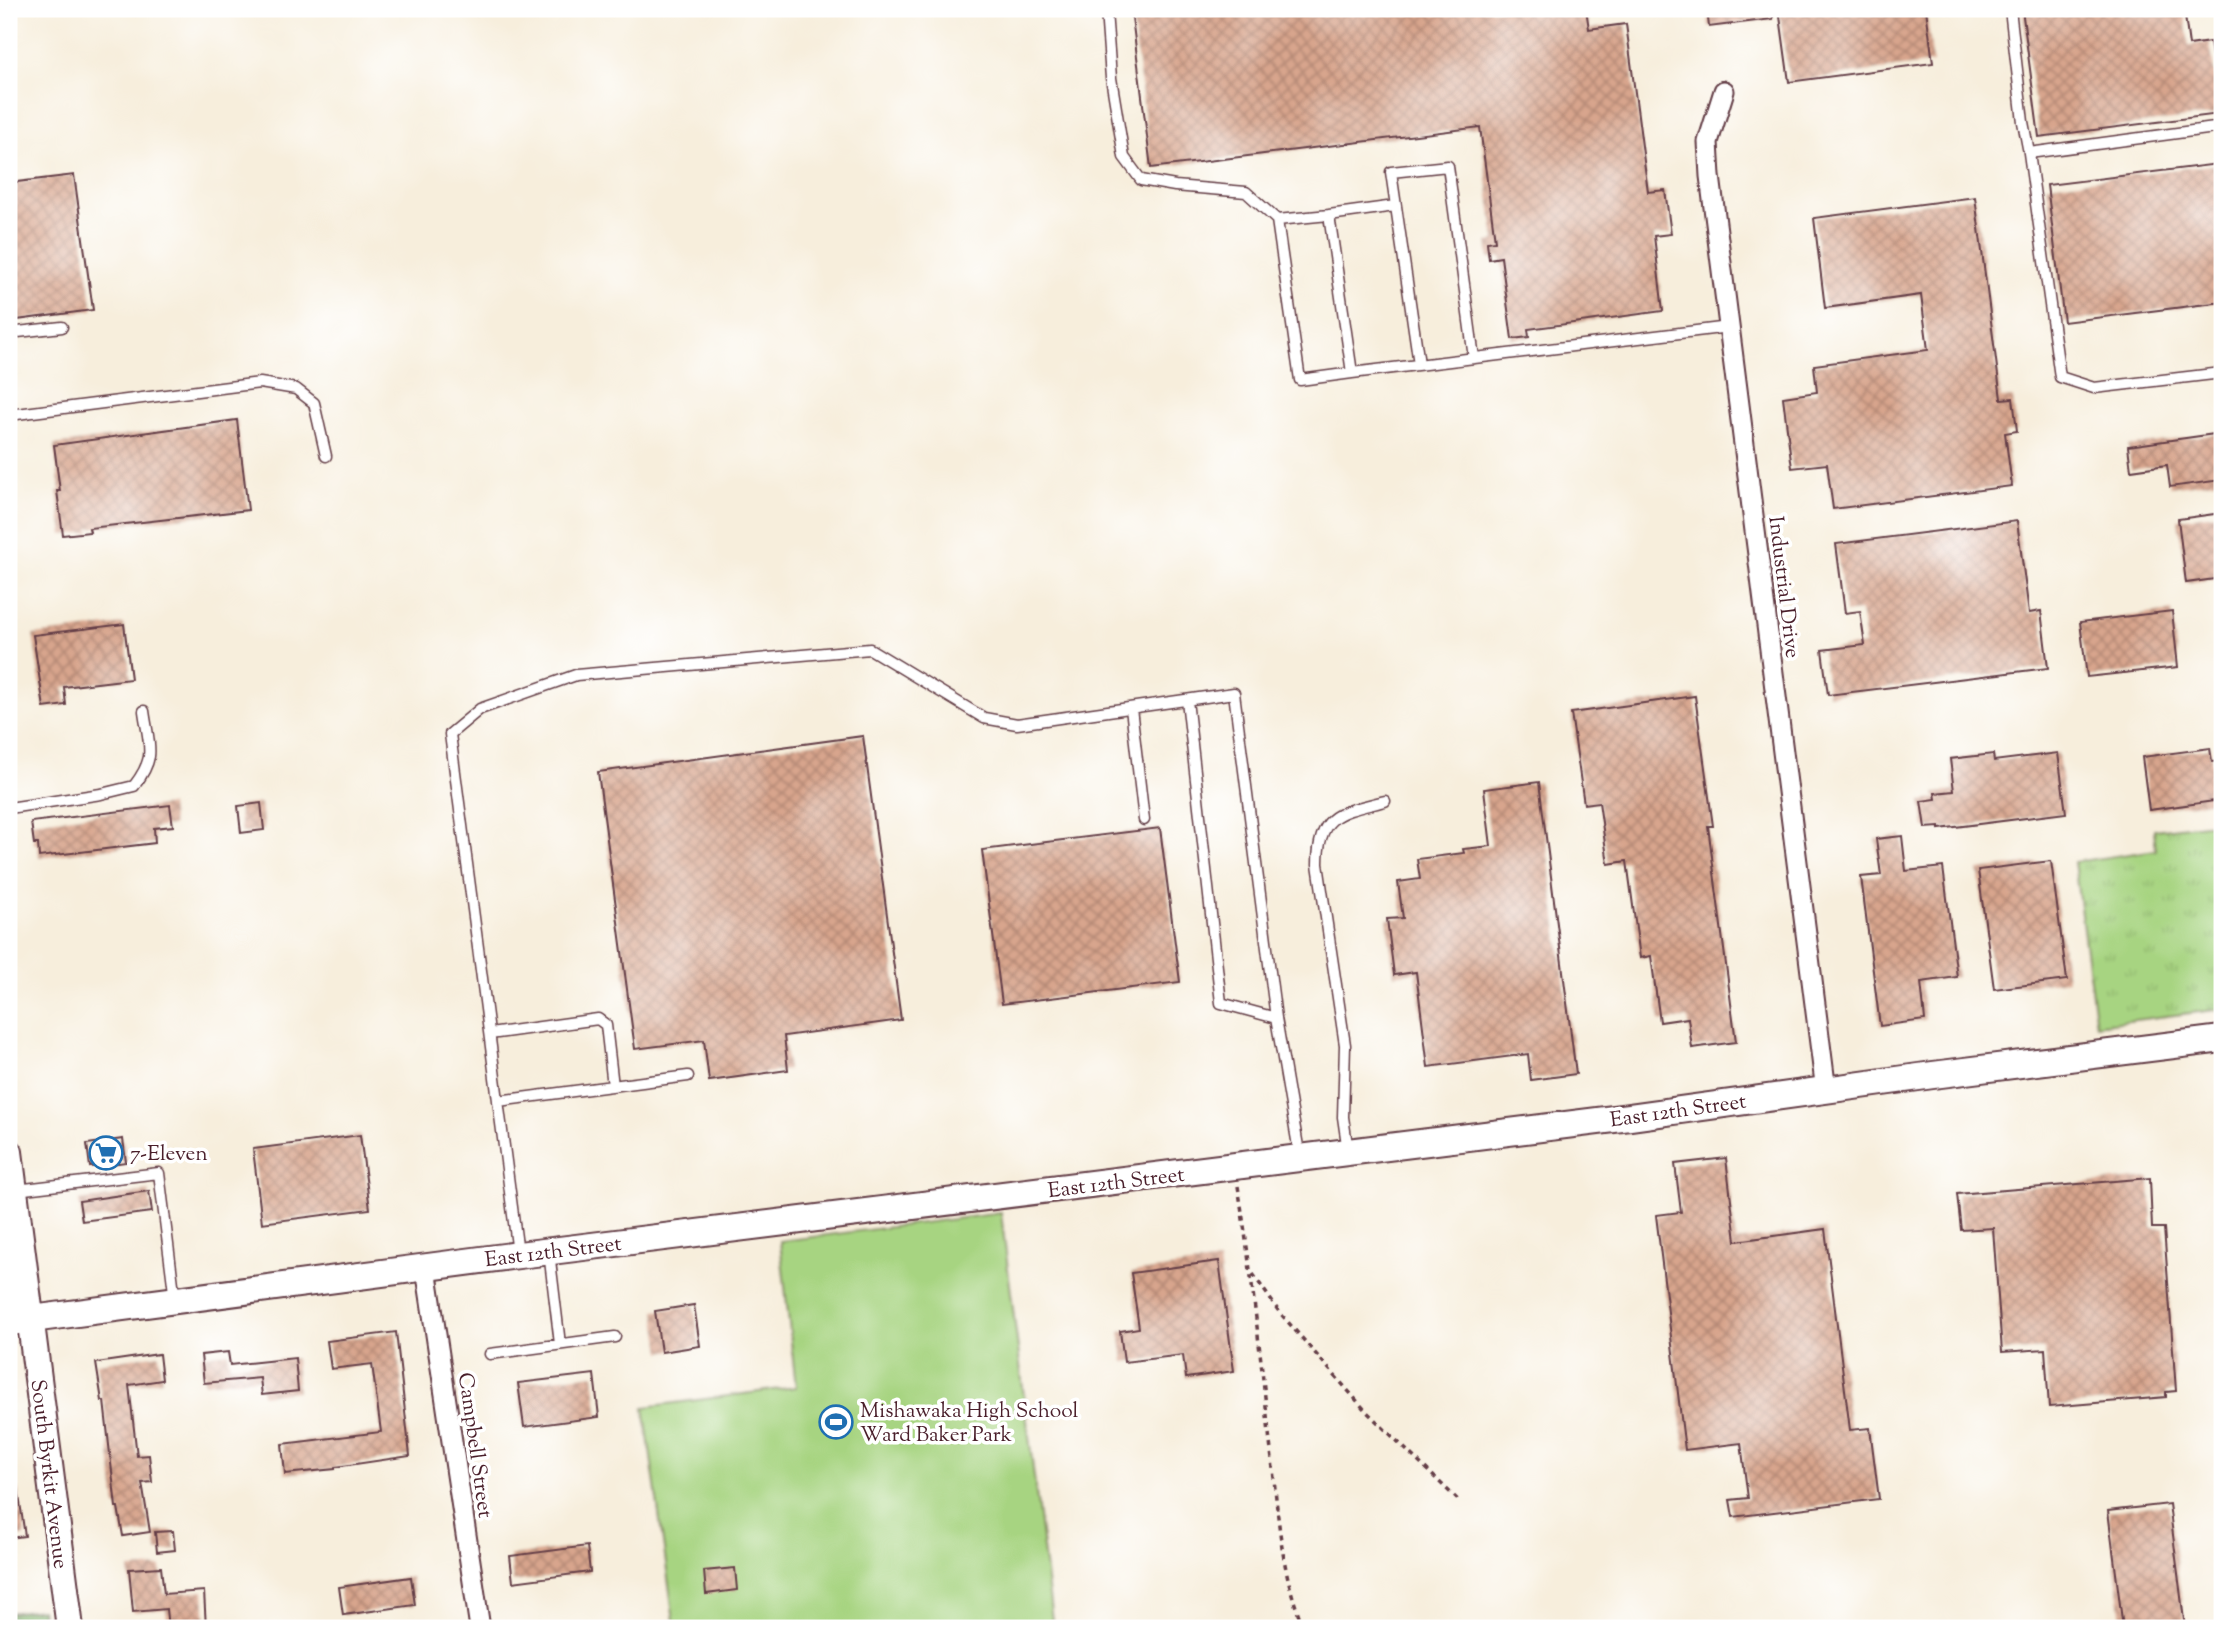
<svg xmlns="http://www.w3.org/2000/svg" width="2231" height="1637" viewBox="0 0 2231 1637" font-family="'Sorts Mill Goudy',serif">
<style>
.grass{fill:url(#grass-tufts);stroke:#787a56;stroke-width:2}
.forest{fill:url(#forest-crowns);stroke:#686a4d;stroke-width:2}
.pitch{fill:#a7d481;stroke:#787a56;stroke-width:2}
.building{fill:url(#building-cross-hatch)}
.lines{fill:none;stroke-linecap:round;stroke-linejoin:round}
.lane-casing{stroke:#643e46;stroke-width:13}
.street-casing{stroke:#643e46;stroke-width:23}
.secondary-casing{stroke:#643e46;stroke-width:30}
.path{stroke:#643e46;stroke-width:3.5;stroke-dasharray:5 5;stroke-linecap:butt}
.lane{stroke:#fff;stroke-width:10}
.street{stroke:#fff;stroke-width:19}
.secondary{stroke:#fff;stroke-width:26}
.labels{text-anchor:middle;stroke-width:7;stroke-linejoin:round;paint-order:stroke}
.street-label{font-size:21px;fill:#4a1f2b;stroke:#fff}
.poi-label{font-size:21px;fill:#4a1f2b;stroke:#fff;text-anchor:start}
</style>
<defs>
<pattern id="grass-tufts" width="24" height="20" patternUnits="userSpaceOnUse" patternTransform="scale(1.75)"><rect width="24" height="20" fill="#a7d481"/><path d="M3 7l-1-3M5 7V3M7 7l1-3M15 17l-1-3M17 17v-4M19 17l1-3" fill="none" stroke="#91b670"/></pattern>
<pattern id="forest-crowns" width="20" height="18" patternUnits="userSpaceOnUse" patternTransform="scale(1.75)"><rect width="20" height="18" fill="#85b66f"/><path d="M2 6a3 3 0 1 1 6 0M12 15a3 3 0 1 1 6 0" fill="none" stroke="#6f935b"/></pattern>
<pattern id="building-cross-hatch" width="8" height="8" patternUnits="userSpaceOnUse" patternTransform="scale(1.75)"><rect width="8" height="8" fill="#d8a58d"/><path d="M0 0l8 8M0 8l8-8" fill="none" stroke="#b18673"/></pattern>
</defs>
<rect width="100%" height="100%" fill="#fff"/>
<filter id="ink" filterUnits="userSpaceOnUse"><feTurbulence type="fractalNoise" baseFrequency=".0143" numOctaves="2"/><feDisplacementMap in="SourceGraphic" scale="14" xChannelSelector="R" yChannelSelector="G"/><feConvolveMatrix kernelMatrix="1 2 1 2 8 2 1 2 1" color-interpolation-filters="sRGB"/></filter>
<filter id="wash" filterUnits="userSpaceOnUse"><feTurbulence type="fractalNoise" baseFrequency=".00686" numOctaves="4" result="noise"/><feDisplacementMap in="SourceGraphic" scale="28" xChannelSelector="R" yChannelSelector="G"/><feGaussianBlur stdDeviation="1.57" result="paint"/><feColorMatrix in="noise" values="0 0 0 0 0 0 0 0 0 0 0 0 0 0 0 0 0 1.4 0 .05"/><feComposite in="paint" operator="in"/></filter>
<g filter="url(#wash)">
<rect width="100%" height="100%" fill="#f7eedc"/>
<path class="grass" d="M2222 822V1009L2096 1025 2074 862 2156 850 2154 830Z"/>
<path class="forest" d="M41 1609 44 1628H9V1613Z"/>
<path class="pitch" d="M1001 1213 1053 1628H675L644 1407 796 1387 780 1241Z"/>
<g id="blocks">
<path class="building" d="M1131 9H1586L1589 29 1626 24 1648 192 1665 190 1671 234 1654 236 1663 311 1528 329 1529 337 1512 339 1501 257 1489 259 1487 242 1495 241 1480 127 1151 168Z
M1707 9H1772L1773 19 1709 27Z
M1779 9H1926L1933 63 1789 82Z
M2022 9H2184L2189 45 2210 42 2220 114 2039 137Z
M2218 164 2222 194V302L2064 322 2047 185Z
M74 175 93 310 9 321V183Z
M1975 197 2001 399 2013 398 2017 431 2005 433 2012 486 1833 509 1827 464 1792 468 1783 397 1817 392 1814 365 1928 350 1921 295 1825 308 1814 218Z
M237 420 248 510 89 528 90 532 63 535 57 491H60L54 445Z
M2222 433V480L2170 487 2167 465 2131 470 2128 446Z
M2222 513V578L2186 583 2178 519Z
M2017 521 2029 613 2041 611 2048 668 1828 695 1822 650 1865 645 1860 611 1845 613 1836 544Z
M2172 611 2178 667 2087 677 2080 622Z
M124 624 131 679 64 687 66 705 44 708 33 635Z
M1695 696 1713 826H1708L1736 1042 1692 1048 1688 1018 1660 1022 1651 956 1640 958 1627 861 1608 864 1599 802 1584 804 1571 713Z
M863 736 901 1020 784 1036 788 1070 709 1081 704 1040 635 1049 598 772Z
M2210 748 2212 762 2222 761V800L2149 810 2142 757Z
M2058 753 2066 813 1939 829V827L1925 828 1921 801 1936 799 1935 793 1954 791 1950 759 1993 754 1994 761Z
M1539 782 1576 1074 1531 1080 1528 1054 1428 1067 1416 972 1394 975 1387 919 1403 918 1398 882 1420 879 1417 859 1464 853 1463 849 1491 846 1484 789Z
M261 803 264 830 241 833 238 806Z
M170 805 173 826 154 828 155 843 39 857 38 844H34L31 822Z
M1160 828 1180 982 1002 1004 982 850Z
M1902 836 1906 871 1943 867 1957 977 1921 982 1925 1020 1880 1026 1861 877 1881 875 1876 839Z
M2051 861 2067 980 1994 989 1978 870Z
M360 1135 370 1209 262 1223 253 1149Z
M123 1139 126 1162 90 1167 87 1144Z
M1726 1158 1736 1241 1825 1229 1850 1430 1870 1428 1879 1499 1733 1517 1730 1500 1748 1498 1741 1443 1685 1450 1656 1215 1681 1212 1675 1164Z
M2150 1178 2152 1228H2164L2176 1391 2166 1392V1397L2049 1407 2045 1349 2002 1352 1993 1228 1961 1230 1957 1194Z
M149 1191 152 1212 82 1221 79 1201Z
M1219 1261 1234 1371 1186 1378 1183 1355 1124 1362 1120 1331 1139 1328 1131 1273Z
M694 1305 700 1346 661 1352 655 1311Z
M396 1332 410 1456 335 1467V1469L285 1474 282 1444 381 1432 372 1364 331 1369 327 1341Z
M228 1352 230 1365 295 1358 298 1391 262 1395 260 1378 204 1383 201 1355Z
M159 1354 162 1380 129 1385 137 1456 149 1455 152 1482 142 1483 150 1532 123 1536 118 1507H116L104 1401H102L96 1363Z
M594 1374 599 1417 524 1427 518 1383Z
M9 1489H18L25 1536 9 1538Z
M2169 1504 2185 1628H2123L2108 1511Z
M173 1531 175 1550 157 1552 155 1532Z
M587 1546 590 1572 513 1582 510 1556Z
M161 1567 164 1594 204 1591 206 1628H168L166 1609 133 1612 129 1569Z
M735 1568 737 1590 706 1594 704 1571Z
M411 1577 415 1605 343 1615 339 1587Z"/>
</g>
</g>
<g filter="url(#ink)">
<use href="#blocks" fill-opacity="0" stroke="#643e46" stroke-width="2"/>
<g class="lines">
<defs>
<path id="lane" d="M1109 9 1106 11 1111 78 1124 157 1141 180 1175 186 1246 192 1277 220 1329 215
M2010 9 2023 122 2029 153 2222 127
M2029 153 2060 377 2094 388 2222 373
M1395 206 1329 215 1352 373 1729 327
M1277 220 1300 380 1352 373
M9 333 62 327
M1419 364 1391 172 1448 166 1474 358
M9 415 260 383 296 389 314 403 326 456
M1187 700 1221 1003 1276 1018 1300 1158
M1131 708 1144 820
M9 808 101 794 134 786C157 756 149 747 144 711
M490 1034 598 1019 606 1025 613 1086
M498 1101 688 1076
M1348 1151 1343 1117 1345 1045 1318 864C1318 812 1342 812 1385 801
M16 1190 159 1173 175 1300
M549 1252 560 1344
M518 1253 450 734 480 709 576 675 870 649 984 718 1017 724 1234 693 1276 1018
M490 1354 615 1337"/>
<path id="street" d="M1724 91 1708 142 1710 176 1826 1091
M426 1268 480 1628"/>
<path id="secondary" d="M9 1152 70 1628
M9 1322 519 1255 1630 1117 1933 1075 2222 1039"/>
</defs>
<use href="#lane" class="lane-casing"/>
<use href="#street" class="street-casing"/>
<use href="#secondary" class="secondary-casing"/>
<path class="path" d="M1238 1186C1252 1274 1261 1362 1271 1451 1278 1510 1280 1573 1304 1628
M1253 1274 1280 1313 1365 1410 1458 1500"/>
<use href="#lane" class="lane"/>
<use href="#street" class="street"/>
<use href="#secondary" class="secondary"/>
</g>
</g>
<defs>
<symbol id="supermarket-ring" viewBox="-11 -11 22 22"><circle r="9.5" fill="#fff" stroke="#1f6fb2" stroke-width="1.5"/><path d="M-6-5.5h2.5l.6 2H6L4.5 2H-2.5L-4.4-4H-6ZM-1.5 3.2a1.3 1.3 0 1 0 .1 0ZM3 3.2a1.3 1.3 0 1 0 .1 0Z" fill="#1f6fb2"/></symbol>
<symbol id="stadium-ring" viewBox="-11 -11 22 22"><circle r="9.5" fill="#fff" stroke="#1f6fb2" stroke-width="1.5"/><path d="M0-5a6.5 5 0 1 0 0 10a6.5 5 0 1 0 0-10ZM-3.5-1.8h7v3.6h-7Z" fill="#1f6fb2"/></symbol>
</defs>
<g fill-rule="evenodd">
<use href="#supermarket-ring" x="87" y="1134" width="38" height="38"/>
<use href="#stadium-ring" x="817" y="1403" width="38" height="38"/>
</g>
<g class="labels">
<g class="street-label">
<text transform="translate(1785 587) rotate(83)" y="7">Industrial Drive</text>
<text transform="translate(1678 1110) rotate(-8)" y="7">East 12th Street</text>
<text transform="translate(1116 1182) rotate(-7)" y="7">East 12th Street</text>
<text transform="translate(553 1251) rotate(-7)" y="7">East 12th Street</text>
<text transform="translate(476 1445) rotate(82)" y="7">Campbell Street</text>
<text transform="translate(50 1474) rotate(83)" y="7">South Byrkit Avenue</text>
</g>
<g class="poi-label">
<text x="130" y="1160">7-Eleven</text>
<text x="860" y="1417">Mishawaka High School<tspan x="860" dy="24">Ward Baker Park</tspan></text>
</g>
</g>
<rect width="2231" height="1637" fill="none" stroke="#fff" stroke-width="35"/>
</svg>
